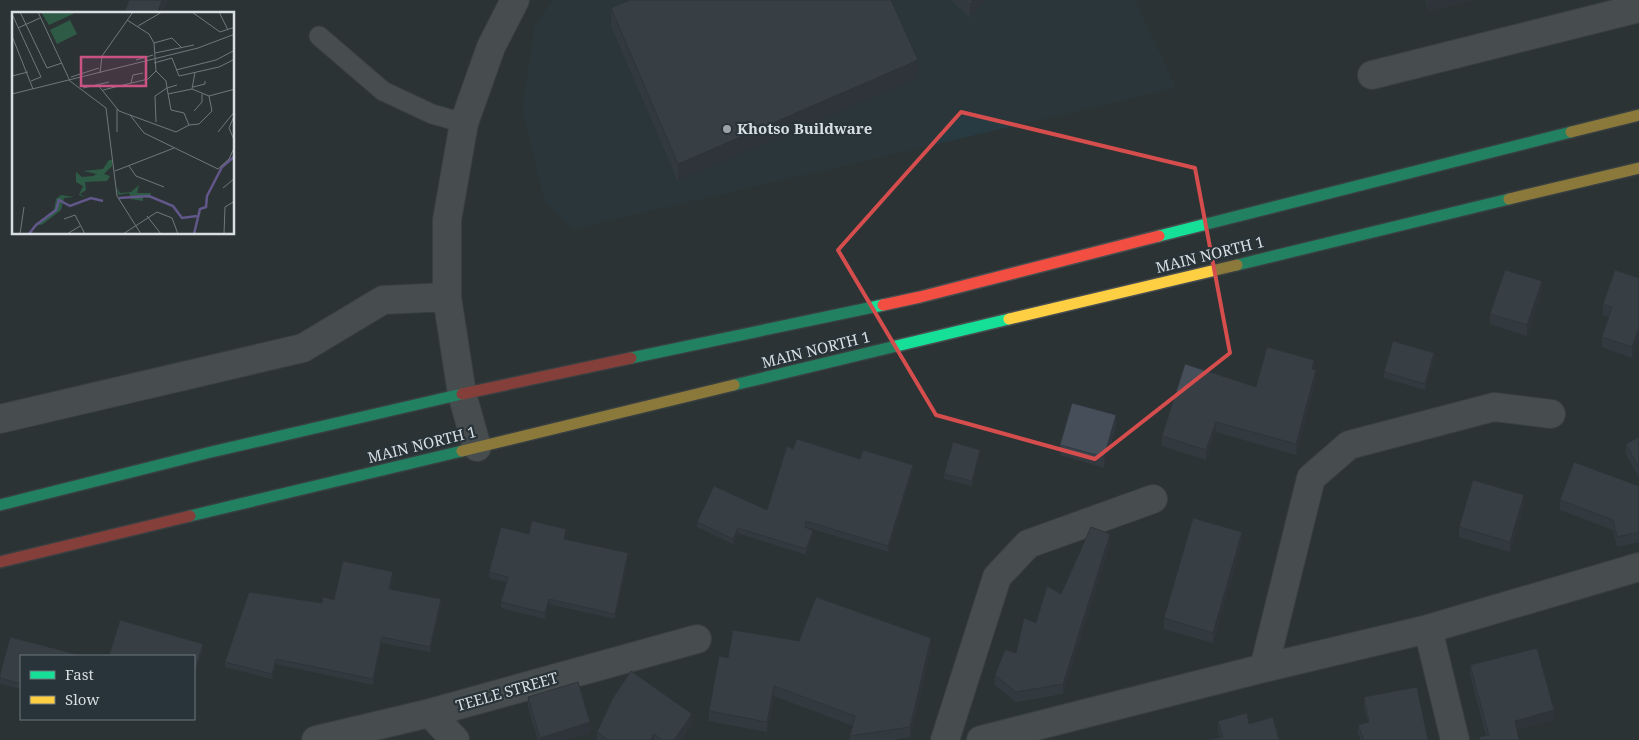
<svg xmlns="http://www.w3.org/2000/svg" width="1639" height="740" viewBox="0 0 1639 740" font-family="'Noto Serif',serif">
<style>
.built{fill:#293b42}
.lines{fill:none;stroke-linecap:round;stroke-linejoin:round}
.lane-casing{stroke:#484e50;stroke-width:21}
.street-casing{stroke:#484e50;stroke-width:30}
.fast-casing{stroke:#484e50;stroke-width:14}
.slow-casing{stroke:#484e50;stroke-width:14}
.jam-casing{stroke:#484e50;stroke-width:14}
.lane{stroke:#686d6f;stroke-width:19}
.street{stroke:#686d6f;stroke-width:28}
.fast{stroke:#16e098;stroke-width:11}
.slow{stroke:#ffcf43;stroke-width:11}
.jam{stroke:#f24e42;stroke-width:11}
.wall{fill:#3c444d}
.shaded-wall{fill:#31373e}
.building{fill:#464f59;stroke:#31373e}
.marked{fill:none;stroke:#d64d4d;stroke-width:4;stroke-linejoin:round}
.poi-dot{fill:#9ca3a6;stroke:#283439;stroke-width:2}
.labels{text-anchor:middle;stroke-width:4.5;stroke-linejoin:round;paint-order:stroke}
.poi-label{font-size:15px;font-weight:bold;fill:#d8dfe3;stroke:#283439;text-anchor:start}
.street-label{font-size:15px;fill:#d8dfe3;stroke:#283439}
.inset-river{fill:none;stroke:#62578a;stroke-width:2.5}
.inset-road{fill:none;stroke:#71787b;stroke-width:1}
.view{fill:#c95484;fill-opacity:0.15;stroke:#c95484;stroke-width:2.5}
.inset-edge{fill:none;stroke:#d8dfe3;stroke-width:2.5}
</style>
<rect width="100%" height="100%" fill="#2c3335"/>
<path class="built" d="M553 0H1135L1176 88 573 229 545 203 522 110 535 25Z"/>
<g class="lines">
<defs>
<path id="lane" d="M319 36 383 91 432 114 464 123"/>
<path id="street" d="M1372 75 1639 8
M0 419 303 348 383 300 447 297
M477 447 462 394 447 297V220L464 123 491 47 515 0
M1428 629 1455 740
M1264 668 1311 478 1349 445 1494 407 1551 414
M430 713 455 740
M316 740 430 713 697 639
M945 740 997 577 1028 544 1153 499
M981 740 1264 668 1428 629 1639 567"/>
<path id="fast" d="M1159 236 1571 132
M1237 265 1509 199
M631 358 883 305
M734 385 1009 319
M0 505 211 452 462 394
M190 516 462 451"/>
<path id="slow" d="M1571 132 1639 115
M1509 199 1639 168
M1009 319 1237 265
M462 451 734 385"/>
<path id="jam" d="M883 305 920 297 1159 236
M462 394 631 358
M0 562 190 516"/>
</defs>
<use href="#lane" class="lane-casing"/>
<use href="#street" class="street-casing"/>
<use href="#fast" class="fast-casing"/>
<use href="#slow" class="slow-casing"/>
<use href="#jam" class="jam-casing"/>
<use href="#lane" class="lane"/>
<use href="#street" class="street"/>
<use href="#fast" class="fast"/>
<use href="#slow" class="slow"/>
<use href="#jam" class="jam"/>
</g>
<path class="wall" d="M951 0H987L970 18Z
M1426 0H1474L1428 11Z
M611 8 918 78 678 181 611 26Z
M1639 278V338L1632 358 1602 347V337L1609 317 1603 315V304Z
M1542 292 1527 336 1490 324V314Z
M1434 359 1425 390 1384 378V372Z
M1314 370 1316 381 1296 455 1216 432 1206 460 1162 446V436L1256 387Z
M1116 425 1104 468 1060 455V445Z
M1639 437V478L1626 454V444Z
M793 449 860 459 913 471 888 552 806 527V528L813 536 806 555 738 533 733 544 697 527V522L767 510Z
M980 455 972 486 944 479V474Z
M1639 486V542L1617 547 1613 530 1560 510V500Z
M1524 505 1510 552 1459 537V527Z
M529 534 566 535 565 539 628 559 615 619 549 604 545 619 501 608V602L506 582 489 578V572Z
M1242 542 1213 643 1164 629V618Z
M1110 545 1063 694 1016 702 995 685V675L1016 653 1036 623 1061 594Z
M393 577 391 589 441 605 430 652 382 643 373 685 276 664 272 679 225 667V662L322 603 334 600Z
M799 641 931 649 910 737 892 740H850V736L853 726 774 696 767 732 709 721V711L728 658Z
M21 656V689L0 684V675Z
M1470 665 1554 720 1517 729 1519 740H1479V737L1486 735 1470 674Z
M528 697 590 733 566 740H538L528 708Z
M1364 697 1428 740H1361L1358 734V725L1368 722 1364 707Z
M1273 717 1220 737 1218 731V721L1249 724Z
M692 724 681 740H597V732Z"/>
<path class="shaded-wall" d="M162 0H168L163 14H157Z
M973 0H987L970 18V4Z
M1428 0H1474L1428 11Z
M918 60V78L678 181V164Z
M1542 281V292L1527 336V325Z
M1639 327V338L1632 358V347Z
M1434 353V359L1425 390V384Z
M1314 360V370L1312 369Z
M1316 370V381L1296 455V444Z
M1116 415V425L1104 468V457Z
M1216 422V432L1206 460V450Z
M980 450V455L972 486V481Z
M913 465V471L888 552V546Z
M1524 495V505L1510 552V542Z
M738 528V533L733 544V539Z
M813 531V536L806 555V549Z
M1242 532V542L1213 643V633Z
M1110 534V545L1063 694V684Z
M628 553V559L615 619V614Z
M393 572V577L389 594V589Z
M441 599V605L430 652V647Z
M549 599V604L545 619V613Z
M382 637V643L373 685V679Z
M931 638V649L910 737V727Z
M203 644V650L194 681V676Z
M276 659V664L272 679V674Z
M774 686V696L767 732V722Z
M1554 710V720L1515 730V721Z
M692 714V724L681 740H674Z
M590 722V733L566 740H540V738Z
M654 734V740H650Z"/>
<path class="building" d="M129 0H162L157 14H124Z
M630 0H891L918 60 678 164 611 8Z
M966 0H973L970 4Z
M1505 270 1542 281 1527 325 1490 314Z
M1615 270 1639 278V327L1632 347 1602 337 1612 307 1603 304Z
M1393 341 1434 353 1425 384 1384 372Z
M1267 347 1314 360 1312 369 1316 370 1296 444 1216 422 1206 450 1162 436 1185 364 1256 387Z
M1072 403 1116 415 1104 457 1060 445Z
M1639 437V468L1626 444Z
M797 439 860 459 863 450 913 465 888 546 806 521 805 527 813 531 806 549 738 528 733 539 697 522 714 486 767 510 787 446 793 449Z
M953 442 980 450 972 481 944 474Z
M1574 462 1639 486V532L1617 537 1613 520 1560 500Z
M1473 480 1524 495 1510 542 1459 527Z
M1193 518 1242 532 1213 633 1164 618Z
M532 521 566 529 564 539 628 553 615 614 549 599 545 613 501 602 508 577 489 572 501 527 529 534Z
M1091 527 1110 534 1063 684 1016 692 995 675 1005 650 1016 653 1024 618 1036 623 1047 586 1061 594Z
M343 561 393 572 389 589 441 599 430 647 382 637 373 679 276 659 272 674 225 662 249 592 322 603 323 597 334 600Z
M816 597 931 638 910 727 850 736 855 716 774 686 767 722 709 711 719 656 728 658 733 630 799 641Z
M120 620 203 644 194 676V656H109Z
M10 637 83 656H21V684L0 678V675Z
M1537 648 1554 710 1515 721 1519 740H1480L1479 737 1489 735 1470 665Z
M631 671 692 714 674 740H663L654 734 650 740H608L597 732 613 698Z
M578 682 590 722 540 738 528 697Z
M1417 687 1428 740H1364L1358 725 1369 722 1364 697Z
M1247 713 1249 724 1273 717 1279 740H1207L1223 737 1218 721Z"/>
<path d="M0 0H1639V740H0ZM961 112 1195 168 1230 353 1095 459 936 415 838 250Z" fill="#2c3335" fill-opacity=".55" fill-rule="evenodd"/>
<path class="marked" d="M961 112 1195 168 1230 353 1095 459 936 415 838 250Z"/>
<circle class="poi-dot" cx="727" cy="129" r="5"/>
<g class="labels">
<g class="poi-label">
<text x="737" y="134">Khotso Buildware</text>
</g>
<g class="street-label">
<text transform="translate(1210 255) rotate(-14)" y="5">MAIN NORTH 1</text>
<text transform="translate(816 350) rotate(-14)" y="5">MAIN NORTH 1</text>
<text transform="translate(422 445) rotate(-14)" y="5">MAIN NORTH 1</text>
<text transform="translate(507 692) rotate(-16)" y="5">TEELE STREET</text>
</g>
</g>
<g transform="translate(12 12)">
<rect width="222" height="222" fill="#2c3335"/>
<path d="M97 148H101L100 154 92 162 98 164 95 169 73 170 74 178 68 182 73 185 67 183 71 174 64 170V160L70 165 81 164 85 162 71 159 91 157ZM127 173 125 181H139L138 186 131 185V189L119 187 117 181 106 183 105 176 108 181 119 180ZM49 183 62 185 52 186 49 198 31 212 28 213 24 212 42 198 44 187Z" fill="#2e5b45"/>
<path d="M29 0H61V2L37 13ZM58 8 65 22 45 32 38 18Z" fill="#2e5b45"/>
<path class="inset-river" d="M107 186 137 184 161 194 170 206 185 204M17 222 24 213 44 198 47 188 58 194 79 186 91 189M182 222 188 197 194 195 195 184 210 155 223 144"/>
<path class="inset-road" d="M8 0 35 56 50 51M26 0 58 69 94 96 105 184 129 222M180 0 208 20 223 15M207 0 216 18M0 2 29 65 19 69M115 8 137 22 142 31 144 59 154 69 155 76 143 84 144 110M126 14 150 0M6 16 28 6M0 24 21 77M142 31 160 26 170 36M143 41 182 33M124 48 141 43M142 51 160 46 167 64 207 55 223 47M164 58 204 48 223 38M88 61 90 44 121 0M0 64 16 60M59 65 87 56M119 71 121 63 131 61M86 73 107 99 164 120 177 113 172 101 159 98 155 76 165 73M181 75 193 72V69M71 76 97 70M180 77 183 60M91 78 136 67 144 59M0 82 186 36 223 22M156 82 180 77 197 84 223 77M182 99 190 90V82M223 102 217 116 223 130M118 103 132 121 206 157 217 147 223 134M177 113 187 112 200 99 197 84M105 120V97M206 120 223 99M117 154 124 164 152 175M103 159 162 136M211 176 223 166M135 204 149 222M52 207 63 203 73 222M8 222 12 195M55 222 68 214M111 222 145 200 160 206 166 222M212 222 213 195 223 189"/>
<path class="view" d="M69 45H134V74H69Z"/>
<rect width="222" height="222" class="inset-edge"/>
</g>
<rect x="20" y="655" width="175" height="65" fill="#283439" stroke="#6e787d"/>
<rect x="30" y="671" width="25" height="8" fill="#16e098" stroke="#6e787d"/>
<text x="65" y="680" font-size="15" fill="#d8dfe3">Fast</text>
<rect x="30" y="696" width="25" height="8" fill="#ffcf43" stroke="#6e787d"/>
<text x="65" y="705" font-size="15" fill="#d8dfe3">Slow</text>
</svg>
